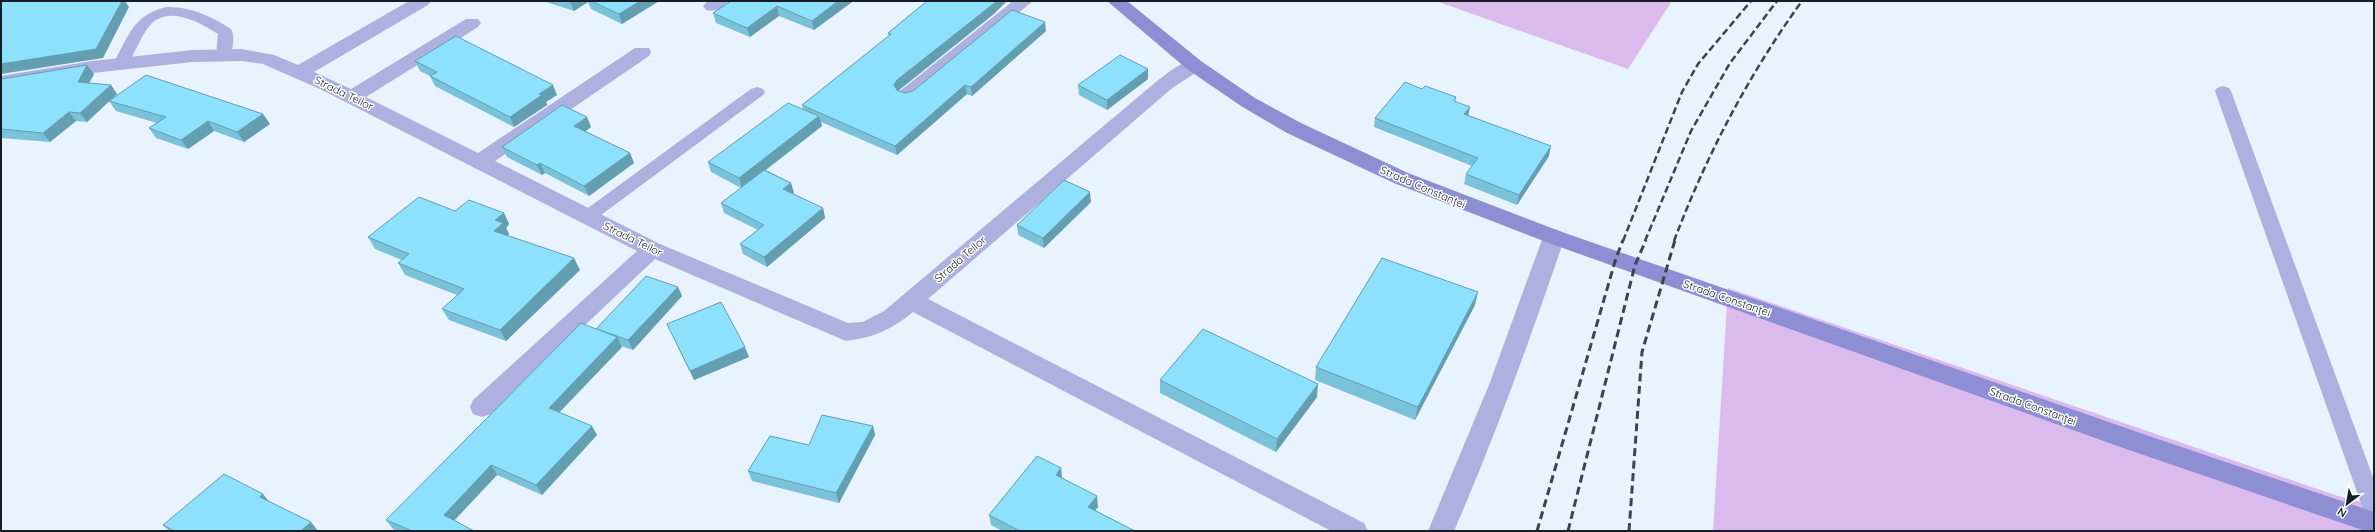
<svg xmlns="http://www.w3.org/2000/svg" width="2375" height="532" viewBox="0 0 2375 532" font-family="Quicksand,sans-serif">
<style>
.green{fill:#dbbbed}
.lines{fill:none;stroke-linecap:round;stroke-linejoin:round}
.lane{fill:#aeb0df;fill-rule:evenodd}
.street{fill:#aeb0df;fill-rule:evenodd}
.secondary{fill:#8e8ed4;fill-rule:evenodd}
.rail-far1{stroke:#3c444e;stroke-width:2.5;stroke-dasharray:7 3.5;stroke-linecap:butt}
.rail{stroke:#3c444e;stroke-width:3;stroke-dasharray:8 4.5;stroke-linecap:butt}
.wall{fill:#7ac2da}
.shaded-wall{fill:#639eb1}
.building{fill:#8ee1fd;stroke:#639eb1}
.labels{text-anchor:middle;stroke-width:3;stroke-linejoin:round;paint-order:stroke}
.street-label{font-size:11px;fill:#151d27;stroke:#fff}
</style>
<rect width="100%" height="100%" fill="#e9f3fd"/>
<path class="green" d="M1436 1H1672L1628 69Z
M1728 288 2338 496 2374 505V531H1713Z"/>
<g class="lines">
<path class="lane" d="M166 7C190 6 211 16 231 29 235 35 233 52 229 58L224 60 216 55 218 34C198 21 165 3 147 29 139 41 134 55 126 67H116L113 64C128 37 133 15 166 7Z
M2223 86 2229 88 2231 91 2374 480V518L2367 515 2363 509 2215 91 2217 88Z
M757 87 763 89 765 92 763 95 593 221 587 223 581 221 578 217 581 213 751 89Z"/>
<path class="street" d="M409 1H431L428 5 314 72 351 89 466 19H478L481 23 478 27 366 97 478 153 635 48H649L651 52 649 56 495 161 660 244 848 323 863 322 884 311 1157 81C1170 72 1185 57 1201 61L1203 65 1201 69 1171 89 928 299 1364 523 1368 531H1331L913 312C893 329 873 338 846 341L655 259 491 414 482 417 473 414 470 407 473 400 637 251 320 89 263 64 242 61 193 62 92 73 1 88V76L92 61 193 50 242 49 274 55 298 65Z
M708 1H729C723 9 715 12 706 10L703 6Z
M1013 1H1033L914 99 907 101 900 99 897 95 900 91Z
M1554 229 1562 232 1565 237C1531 336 1496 435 1454 531H1428L1489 385 1543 237 1546 232Z"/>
<path class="secondary" d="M1107 1H1127L1201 61 1255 98 1301 123 1408 173 1562 232 2146 435 2374 512V531H2365L2129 450 1546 242 1394 183 1287 133 1241 106 1187 69Z"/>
<path class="rail-far1" d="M1623 241 1682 92 1698 64 1751 1
M1645 241 1691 131 1730 63 1777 1
M1674 241C1706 156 1749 74 1802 1"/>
<path class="rail" d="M1537 531 1616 258 1623 240
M1568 531 1635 265 1646 240
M1629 531 1642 352 1675 240"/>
</g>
<path class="wall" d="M543 1H659L622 24 591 9 588 2 574 11Z
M731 1 852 2 814 30 779 16 750 37 716 23 713 13Z
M995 13 898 91 905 93 913 91 1046 31 972 96 967 94 897 155 821 122 822 126 766 170 791 183 794 193 793 194 823 208 825 218 767 267 743 254 740 244 758 230 724 213 721 203 741 188 711 172 708 162 803 109 802 105 889 36 888 33Z
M415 61 557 95 546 102 547 105 514 127 435 86 430 76 420 71Z
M94 74 89 83 111 85 117 94 114 97 263 114 270 124 244 142 214 131 188 149 156 138 149 128 157 123 116 111 109 101 87 122 76 121 50 142 1 138V79Z
M1148 79 1107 110 1079 95 1078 85Z
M1422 89 1456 97 1455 102 1468 116 1549 156 1517 205 1464 184 1466 174 1472 166 1374 127 1375 118Z
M587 117 591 127 585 131 630 153 634 163 589 196 545 173 542 175 507 157 502 147Z
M1091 202 1044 248 1018 235 1017 225Z
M504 213 509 224 506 228 509 234 508 236 580 270 506 341 449 320 442 309 457 295 405 275 398 263 402 260 375 249 368 237Z
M678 287 682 296 633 350 621 346 622 347 559 412 597 435 542 495 497 475 454 520 474 531H397L393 529 386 520 596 329Z
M1475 305 1415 420 1315 380 1316 367Z
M667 324 749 357 694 380Z
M1160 380 1317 397 1276 452 1160 393Z
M873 426 875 435 839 503 752 481 748 471Z
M1061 468 1062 478 1098 507 1095 510 1135 531H1002L991 525 989 515Z
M270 502 318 531H169L163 525Z"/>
<path class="shaded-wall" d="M122 1H125L129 7 103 58 1 74V64Z
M570 1H587L588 2 574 11Z
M640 1H659L622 24 619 14Z
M838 1H852V2L814 30 812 21Z
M997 1H1007L995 13 899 90 896 95 894 85 897 80Z
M777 6 779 16 750 37 747 28Z
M1045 22 1046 31 972 96 971 87Z
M87 65 94 74 85 91 78 82Z
M1148 69V79L1107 110V100Z
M111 85 117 94 87 122 80 113Z
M553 85 557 95 546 102 547 105 514 127 510 117 539 94Z
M965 85 967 94 897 155 895 146Z
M1470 107 1468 117 1464 114Z
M69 112 76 121 50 142 43 133Z
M263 114 270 124 244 142 237 132Z
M819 116 822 126 742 188 739 178Z
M587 117 591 127 579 136 574 126Z
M208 121 214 131 188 149 181 140Z
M1551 146 1549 156 1517 205 1519 195Z
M630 153 634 163 589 196 584 186Z
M540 163 545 173 542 175 537 165Z
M791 183 794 193 786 199 783 189Z
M1090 192 1091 202 1044 248 1043 238Z
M823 208 825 218 767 267 764 257Z
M504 213 509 224 506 228 509 234 500 242 494 231 495 220Z
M574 258 580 270 506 341 500 330Z
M678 287 682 296 633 350 628 340Z
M1478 292 1475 305 1415 420 1418 407Z
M617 337 622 347 554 418 549 408Z
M745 347 749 357 694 380 690 371Z
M1318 384 1317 397 1276 452 1277 439Z
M592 426 597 435 542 495 536 485Z
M873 426 875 435 839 503 836 493Z
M491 465 497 475 451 524 444 515Z
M1061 468 1062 479 1056 475Z
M263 494 271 504 260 497Z
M1097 496 1098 507 1089 518 1088 507Z
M311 522 318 531H301Z"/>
<path class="building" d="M1 1H122L96 49 1 64Z
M591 1H640L619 14Z
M731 1H838L812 21 777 6 747 28 713 13Z
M927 1H997L897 80 894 85 897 90 905 93 913 91 1012 10 1045 22 971 87 965 85 895 146 802 105 891 34 888 33Z
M456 36 553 85 539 94 542 95 510 117 430 76 437 72 415 61Z
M1120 55 1148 69 1107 100 1078 85Z
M87 65 78 82 111 85 80 113 69 112 43 133 1 129V79Z
M146 75 263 114 237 132 208 121 181 140 149 128 166 117 109 101Z
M1405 82 1422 89 1425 86 1456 97 1454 101 1470 107 1464 114 1551 146 1519 195 1466 174 1478 158 1375 118Z
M788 103 819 116 739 178 708 162Z
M562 105 587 117 574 126 630 153 584 186 540 163 537 165 502 147Z
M764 170 791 183 783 189 823 208 764 257 740 244 764 225 721 203Z
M1064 180 1090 192 1043 238 1017 225Z
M419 197 455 211 469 200 504 213 495 220 503 223 494 231 574 258 500 330 442 309 464 289 398 263 409 254 368 237Z
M1382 258 1478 292 1418 407 1316 367Z
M646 276 678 287 628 340 597 329 617 337 549 408 592 426 536 485 491 465 444 515 474 531H412L386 520 581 323 596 329Z
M721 302 745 347 690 371 667 324Z
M1203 329 1318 384 1277 439 1160 380Z
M822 415 873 426 836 493 748 471 770 436 809 445Z
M1037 456 1061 468 1056 475 1097 496 1088 507 1135 531H1020L989 515Z
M224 474 263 494 260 497 311 522 301 531H174L163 525Z"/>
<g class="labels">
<g class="street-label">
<text transform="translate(344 93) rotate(26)" y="4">Strada Teilor</text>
<text transform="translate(1423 187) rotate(23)" y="4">Strada Constanței</text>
<text transform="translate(633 239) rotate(26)" y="4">Strada Teilor</text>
<text transform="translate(960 259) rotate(-41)" y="4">Strada Teilor</text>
<text transform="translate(1727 298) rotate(19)" y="4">Strada Constanței</text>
<text transform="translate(2033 406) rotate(20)" y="4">Strada Constanței</text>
</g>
</g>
<rect width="2375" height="532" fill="none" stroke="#151d27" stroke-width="4"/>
<g transform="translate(2347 504) rotate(211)" stroke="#ffffff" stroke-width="3" paint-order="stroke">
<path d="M0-3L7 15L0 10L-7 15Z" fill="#151d27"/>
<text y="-6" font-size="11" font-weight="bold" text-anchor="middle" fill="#151d27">N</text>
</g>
</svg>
